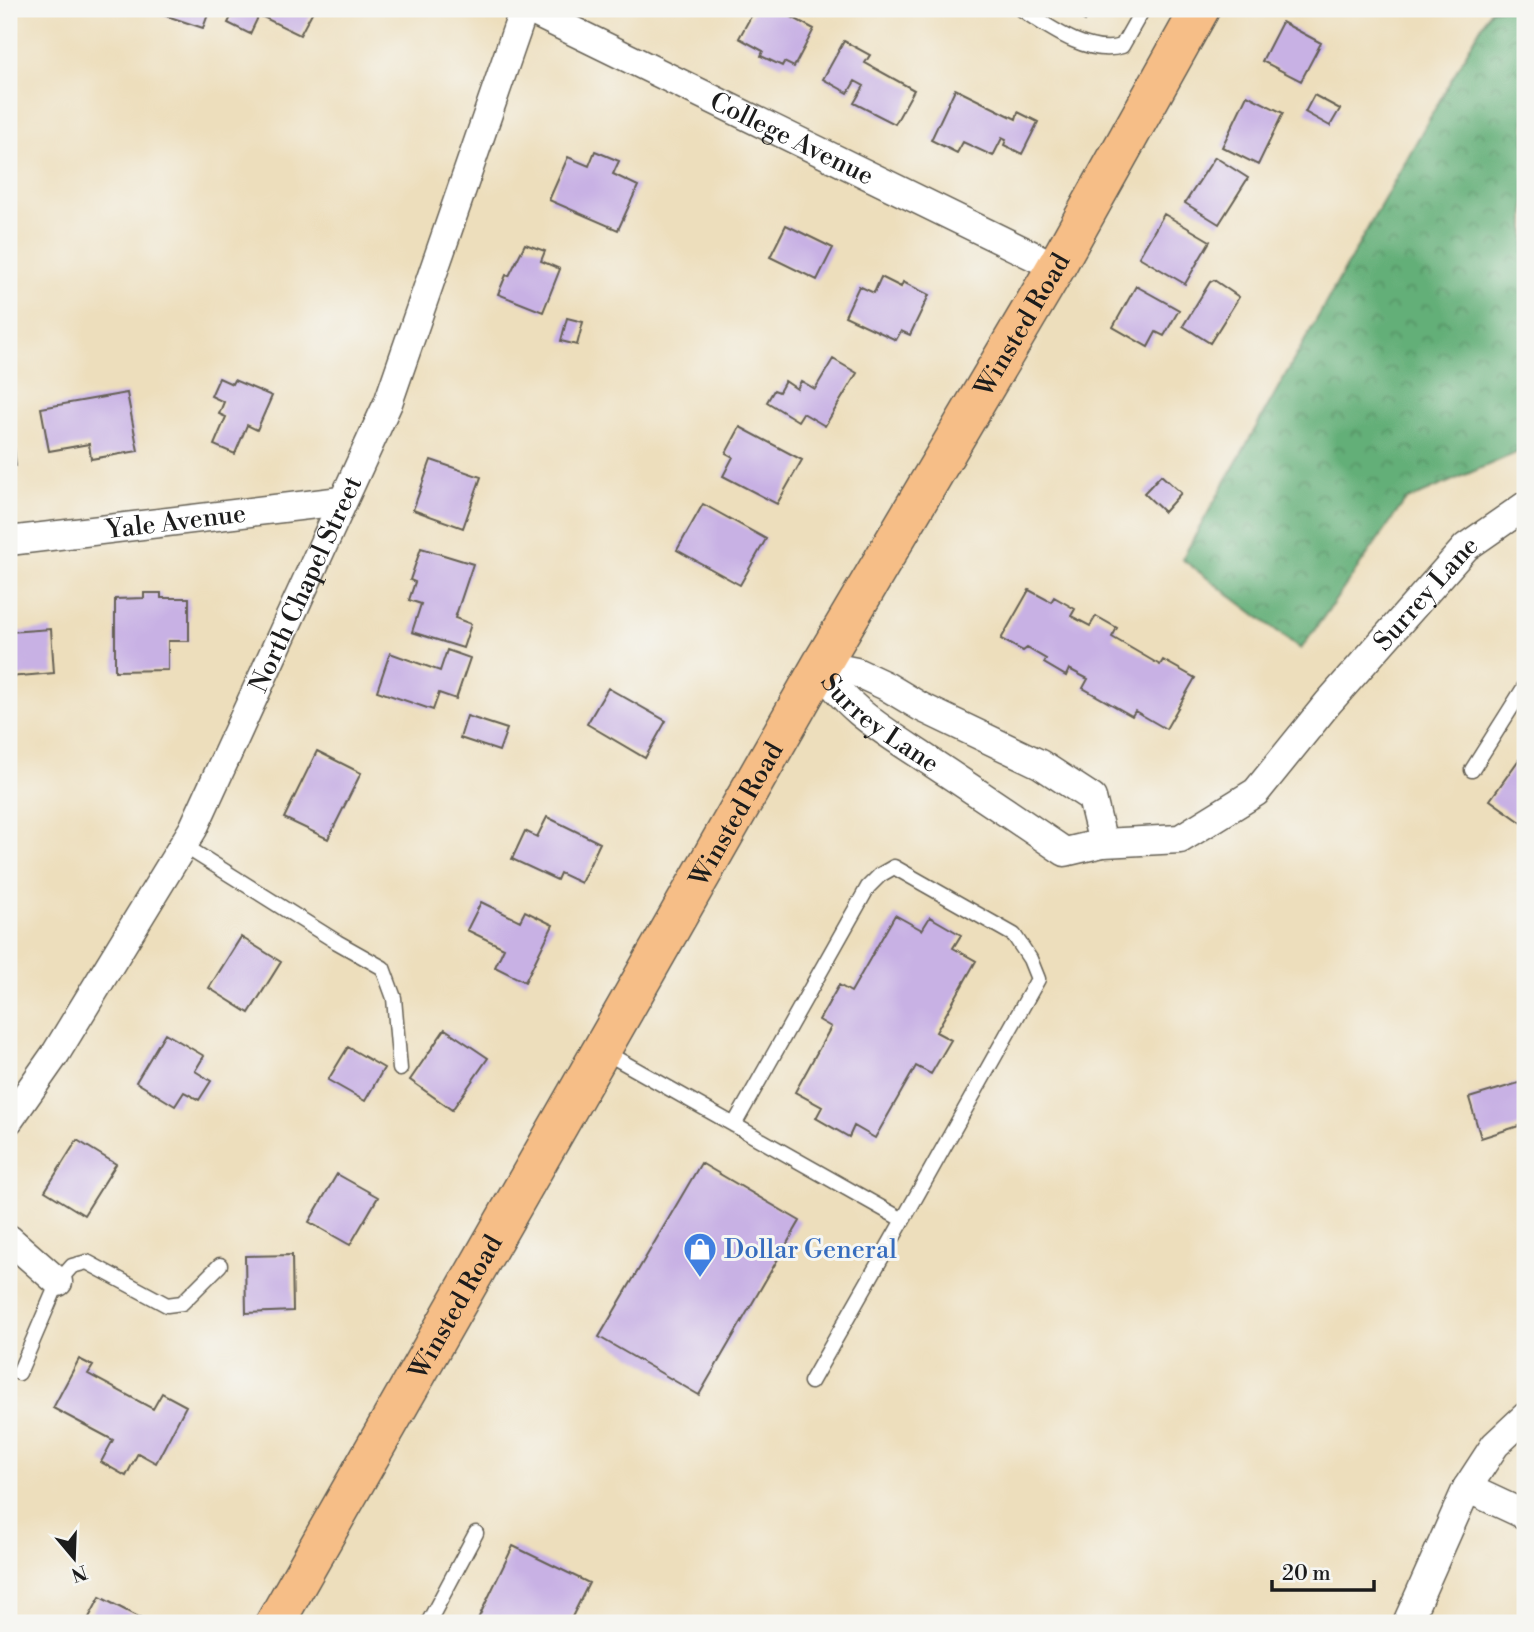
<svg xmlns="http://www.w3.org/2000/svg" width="1534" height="1632" viewBox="0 0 1534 1632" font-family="'Libre Bodoni',serif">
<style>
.forest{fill:url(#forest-crowns);stroke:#40664a;stroke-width:2}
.building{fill:#c8b1e4}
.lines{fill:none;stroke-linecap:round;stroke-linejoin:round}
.service-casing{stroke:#656054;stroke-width:17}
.minor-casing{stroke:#656054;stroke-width:31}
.primary-casing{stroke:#656054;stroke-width:41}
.service{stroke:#fff;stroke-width:14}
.minor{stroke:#fff;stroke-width:28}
.primary{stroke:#f6be87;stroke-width:38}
.labels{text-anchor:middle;stroke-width:6;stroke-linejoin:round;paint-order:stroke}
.street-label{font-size:26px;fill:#1c1c1c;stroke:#f6f6f2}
.shop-label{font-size:26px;fill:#366cbe;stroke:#f6f6f2;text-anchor:start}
</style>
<defs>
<pattern id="forest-crowns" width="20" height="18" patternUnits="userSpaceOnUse" patternTransform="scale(1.75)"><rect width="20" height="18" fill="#64af78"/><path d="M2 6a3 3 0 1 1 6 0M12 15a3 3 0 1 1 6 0" fill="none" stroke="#528e62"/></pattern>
</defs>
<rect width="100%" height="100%" fill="#f6f6f2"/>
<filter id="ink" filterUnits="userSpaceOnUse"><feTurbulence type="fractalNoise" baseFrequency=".0143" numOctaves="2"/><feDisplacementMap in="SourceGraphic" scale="14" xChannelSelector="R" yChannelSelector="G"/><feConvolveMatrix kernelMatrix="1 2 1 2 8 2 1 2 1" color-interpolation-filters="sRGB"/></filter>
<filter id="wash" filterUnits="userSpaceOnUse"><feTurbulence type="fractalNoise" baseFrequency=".00686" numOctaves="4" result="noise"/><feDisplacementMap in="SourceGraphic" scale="28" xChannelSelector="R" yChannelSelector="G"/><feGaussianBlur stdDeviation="1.57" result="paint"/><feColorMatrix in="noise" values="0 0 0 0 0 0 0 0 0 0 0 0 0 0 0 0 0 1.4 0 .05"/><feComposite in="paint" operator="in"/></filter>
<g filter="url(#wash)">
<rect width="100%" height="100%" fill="#eddebc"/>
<path class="forest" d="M1491 9H1525V449L1405 501 1301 649 1182 559Z"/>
<g id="blocks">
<path class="building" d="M159 9H210L203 28 158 13Z
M235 9H314L300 35 259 15 250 34 228 23Z
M755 9H777L814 29 794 67 784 62 782 66 761 56 763 51 739 38Z
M1065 9H1093L1085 21Z
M13 18 15 66H9V19Z
M1282 22 1321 43 1301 81 1262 61Z
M844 41 870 55 865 63 914 90 895 124 854 103 864 86 855 81 848 93 823 79Z
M955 89 1016 119 1018 112 1038 122 1022 154 1004 145 1006 140 1002 138 993 156 963 142 957 153 931 140Z
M1247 95 1283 113 1258 165 1222 147Z
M1314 95 1340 109 1330 126 1305 112Z
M595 151 619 161 613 174 638 186 618 230 549 200 568 157 589 166Z
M1215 157 1248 178 1219 224 1185 203Z
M1164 214 1210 241 1185 284 1139 257Z
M786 225 833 248 817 280 770 257Z
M525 244 545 251 541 261 560 269 543 312 498 294 506 275 509 276Z
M881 277 901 287 903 282 929 295 910 335 901 331 896 340 845 316 859 286 874 293Z
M1214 280 1239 297 1210 343 1183 326 1210 282Z
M1136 286 1179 310 1164 336 1156 332 1148 347 1113 327Z
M567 318 583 322 577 345 561 341Z
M833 359 857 373 825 426 803 413 798 421 767 402 774 390 779 392 785 381 797 389 801 381 815 389Z
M219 378 232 384 234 380 272 396 257 430 247 425 235 454 214 445 226 417 219 414 224 402 211 396Z
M127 393 138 451 91 459 89 444 49 451 41 408Z
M740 427 802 460 777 504 723 476 733 457 726 453Z
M9 429H12L16 466 9 467Z
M431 460 481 477 463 528 413 510Z
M1161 475 1181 493 1164 512 1144 493Z
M703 504 766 539 740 585 677 550Z
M421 548 473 564 455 618 471 624 463 648 412 632 421 604 409 600 415 582 410 580Z
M1029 590 1051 602 1054 597 1075 609 1071 616 1090 626 1096 616 1117 628 1112 637 1160 665 1163 660 1195 678 1166 729 1135 711 1132 716 1083 688 1088 679 1069 669 1066 676 1044 663 1046 659 1027 648 1023 651 1001 639Z
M144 593H161V598H189V641H168V670L115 671V599L144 598Z
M51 629 54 673 9 677V632Z
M447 650 470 658 456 699 439 693 433 710 377 691 390 653 440 671Z
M608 688 666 721 645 758 587 724Z
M467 716 507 729 499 751 460 738Z
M317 751 361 773 328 839 284 818Z
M1525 751V825L1490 800Z
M547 817 600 843 581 883 560 873 557 880 512 859 525 831 537 837Z
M481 902 520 921 525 911 553 925 525 982 495 967 504 948 467 930Z
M895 915 922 930 930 917 961 935 953 948 976 961 936 1032 951 1040 931 1074 916 1066 875 1138 854 1126 849 1137 816 1118 822 1107 795 1092 831 1027 819 1020 839 985 851 992Z
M241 937 281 962 249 1013 209 988Z
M445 1029 488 1058 452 1110 410 1080Z
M165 1033 204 1056 195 1071 211 1081 199 1100 184 1092 175 1106 136 1082Z
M348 1047 384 1068 365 1101 328 1080Z
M1525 1081V1124L1481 1138 1469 1098Z
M77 1140 116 1164 84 1215 45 1191Z
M701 1163 800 1221 699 1395 599 1337Z
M337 1174 378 1197 350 1245 309 1222Z
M292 1255 293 1311 246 1313 245 1256Z
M79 1359 93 1366 88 1374 153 1409 162 1393 186 1406 156 1463 138 1453 126 1476 101 1462 113 1440 53 1408Z
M513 1546 589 1583 569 1623H476Z
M100 1597 150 1623H86Z"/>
</g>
</g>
<g filter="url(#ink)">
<use href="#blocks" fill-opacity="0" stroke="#656054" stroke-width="2"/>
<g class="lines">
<defs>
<path id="service" d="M1021 9C1047 26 1089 57 1122 46L1143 9
M1472 770 1525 686
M183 845 337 942 383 968 394 998 400 1069
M603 1051 903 1220 811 1382
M734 1125 868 887 880 875 894 867 1014 935 1030 959 1038 979 903 1220
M19 1373 58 1282 72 1266 87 1262 167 1305 182 1303 220 1265
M428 1623 476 1533"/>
<g id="minor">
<path id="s1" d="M528 9 1056 267"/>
<path id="s2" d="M9 541 341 501"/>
<path id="s3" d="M821 665C843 710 895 737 934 764 978 793 1021 822 1065 852L1103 843 1180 839 1256 792 1328 703 1466 547 1525 506"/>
<path d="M821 665 856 672 886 686 921 707 1040 764 1092 798 1103 843"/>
<path id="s4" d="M9 1120 56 1053 193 829 388 403 524 9"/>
<path d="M9 1239 58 1282"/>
<path d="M1467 1488 1525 1515"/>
<path d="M1407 1623 1467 1488 1495 1445 1525 1417"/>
</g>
<g id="primary">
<path id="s5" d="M275 1623 821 665 1056 267 1200 9"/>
</g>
</defs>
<use href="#service" class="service-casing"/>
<use href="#minor" class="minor-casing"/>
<use href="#primary" class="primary-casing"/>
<use href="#service" class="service"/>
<use href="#minor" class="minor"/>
<use href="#primary" class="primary"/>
</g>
</g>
<defs>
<symbol id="shop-pin" viewBox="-11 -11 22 30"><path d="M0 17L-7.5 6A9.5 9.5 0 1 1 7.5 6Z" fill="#3f7fe0" stroke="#f6f6f2"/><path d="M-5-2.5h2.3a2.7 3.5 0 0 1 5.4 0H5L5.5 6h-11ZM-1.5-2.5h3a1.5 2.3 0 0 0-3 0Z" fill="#fff"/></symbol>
</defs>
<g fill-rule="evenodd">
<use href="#shop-pin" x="681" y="1230" width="38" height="52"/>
</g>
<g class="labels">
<g class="street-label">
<text dy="9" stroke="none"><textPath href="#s1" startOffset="294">College Avenue</textPath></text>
<text dy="9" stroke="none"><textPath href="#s5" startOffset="1498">Winsted Road</textPath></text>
<text dy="9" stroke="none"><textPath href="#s2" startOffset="168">Yale Avenue</textPath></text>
<text dy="9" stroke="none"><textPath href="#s4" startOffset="614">North Chapel Street</textPath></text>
<text dy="9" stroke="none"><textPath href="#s3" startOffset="777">Surrey Lane</textPath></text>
<text dy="9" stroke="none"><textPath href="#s3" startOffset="84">Surrey Lane</textPath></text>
<text dy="9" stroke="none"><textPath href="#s5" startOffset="931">Winsted Road</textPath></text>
<text dy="9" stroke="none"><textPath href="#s5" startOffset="364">Winsted Road</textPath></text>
</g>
<g class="shop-label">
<text x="724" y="1258">Dollar General</text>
</g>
</g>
<rect width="1534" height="1632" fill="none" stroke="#f6f6f2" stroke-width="35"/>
<g transform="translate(74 1558) rotate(161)" stroke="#f6f6f2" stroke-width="5" paint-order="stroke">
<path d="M0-5L12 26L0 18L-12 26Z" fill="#1c1c1c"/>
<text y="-10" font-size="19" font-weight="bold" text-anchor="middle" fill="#1c1c1c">N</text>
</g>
<path d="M1272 1580v10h102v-10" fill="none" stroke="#1c1c1c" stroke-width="3.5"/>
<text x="1282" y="1580" font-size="21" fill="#1c1c1c" stroke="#f6f6f2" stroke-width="5" paint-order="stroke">20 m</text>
</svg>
